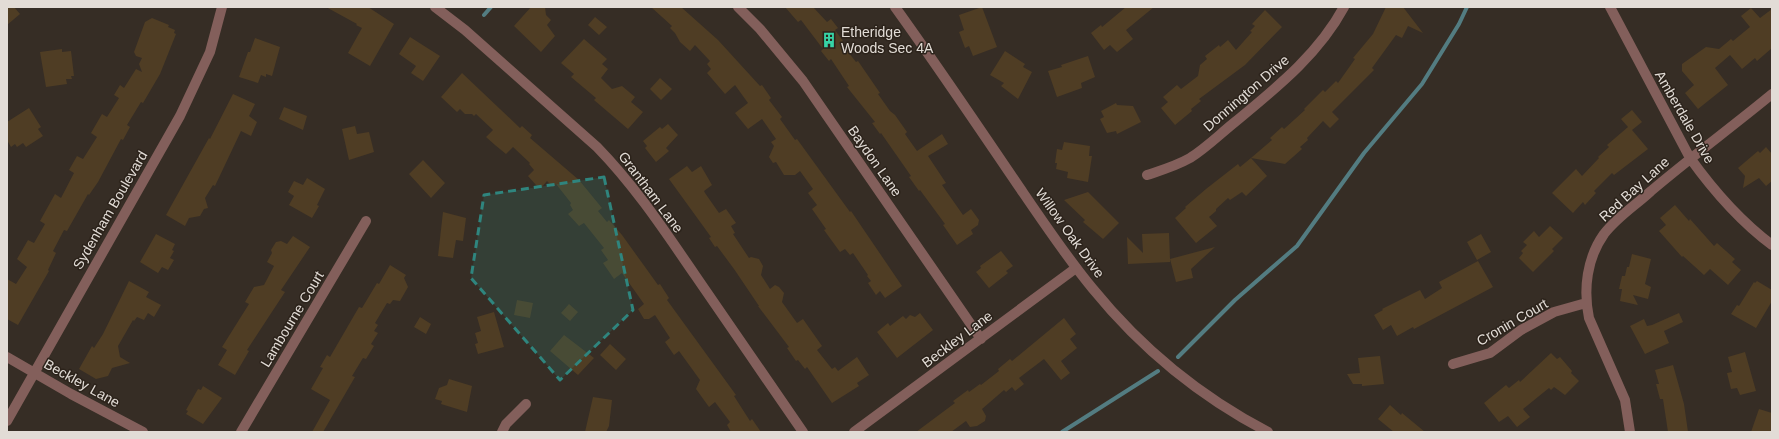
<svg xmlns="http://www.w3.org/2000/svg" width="1779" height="439" viewBox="0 0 1779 439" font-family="Helvetica,sans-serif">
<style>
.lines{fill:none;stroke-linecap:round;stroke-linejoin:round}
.stream{stroke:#537c81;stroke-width:4}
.building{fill:#4f3d24}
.minor{stroke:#835f5b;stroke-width:10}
.tertiary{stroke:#835f5b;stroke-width:10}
.marked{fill:#2f857e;fill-opacity:0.2;stroke:#2f857e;stroke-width:3;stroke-dasharray:8 5;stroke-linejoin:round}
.labels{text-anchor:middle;stroke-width:3;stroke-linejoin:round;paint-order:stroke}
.poi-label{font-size:14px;fill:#e2dcd6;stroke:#2c231b;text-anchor:start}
.street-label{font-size:14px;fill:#e2dcd6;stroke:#2c231b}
</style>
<rect width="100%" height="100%" fill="#362d25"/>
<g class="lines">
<path class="stream" d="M484 15 491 7
M1178 357 1235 300 1297 246 1364 153 1422 84 1459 24 1467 7
M1062 432 1158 371"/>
</g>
<path class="building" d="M7 7H14L20 14 7 25Z
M326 7H368L394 24 370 66 348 53 362 28 356 25 357 24Z
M531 7H545L546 15 551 20 547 25 555 36 541 52 514 26Z
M651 7H681L718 40 760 86 762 85 771 98 769 100 782 117 780 119 795 140 797 139 850 212 851 211 902 286 885 298 880 291 876 295 868 283 871 281 867 276 868 275 853 253 850 255 845 249 840 252 824 230 826 229 812 209 817 205 808 193 813 189 800 171 795 175H784L776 162 773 163 769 157 774 146 771 142 776 139 762 119 748 129 735 113 748 103 735 85 725 94 707 73 711 69 707 64 710 61 695 45 690 51 680 42 675 33 670 28 672 26Z
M785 7H813L827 22 831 19 838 28 835 30 843 41 841 43 856 62 858 61 880 93 878 94 890 111 895 115 907 132 905 134 917 151 942 134 948 144 928 156 946 183 942 185 963 215 971 209 979 220 978 225 971 230 973 234 957 245 943 225 945 224 920 190 919 191 909 177 911 176 881 133 880 134 872 123 875 122 847 87 849 86 831 59 829 61 821 51 823 49 801 20 798 22Z
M982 7 997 47 973 56 969 46 965 48 959 32 964 30 959 15Z
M1126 7H1154L1126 30 1133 39 1117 52 1110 45 1104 50 1091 33 1101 25 1102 27Z
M1386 7H1403L1423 33 1408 26 1402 38 1396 35 1372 68 1374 70 1332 112 1339 119 1330 128 1323 121 1307 138 1308 140 1300 147 1302 149 1285 164 1251 158 1272 140 1270 138 1282 127 1284 129 1305 110 1304 109 1323 90 1325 92 1336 81 1338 83 1355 59 1353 58 1373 34Z
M1751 8 1760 18 1772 9V48L1757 61 1755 58 1742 69 1730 55 1715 68 1728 85 1698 109 1685 93 1694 85 1682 71V64L1706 47 1719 49 1731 39 1733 41 1750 27 1741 16Z
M1265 10 1282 27 1245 65 1199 99 1201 101 1191 109 1192 111 1175 125 1161 108 1168 102 1163 97 1177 85 1181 89 1198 76 1200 65 1207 59 1205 56 1219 45 1220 47 1228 40 1236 50 1252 32 1250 31 1255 26 1252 24Z
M595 17 607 27 599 35 588 25Z
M152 18 169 25 168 27 175 30 174 33 176 34 160 74 143 103 141 102 127 125 130 127 123 140 121 139 98 182 89 195 88 194 67 231 64 230 53 251 56 253 48 270 49 271 18 325 7 319V279L16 284 27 267 17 259 28 240 34 243 45 224 40 221 55 194 61 198 74 173 69 170 77 156 83 159 97 137 91 133 102 114 107 117 119 98 114 95 120 85 124 88 136 69 142 72 139 64 142 58 136 56 134 52 145 22Z
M410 37 440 56 423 81 411 73 416 66 399 54Z
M255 38 280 47 272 76 266 74V77L261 75 258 83 239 77 248 52H250Z
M584 39 607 59 602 64 608 69 601 78 612 89 622 86 635 97 631 102 643 112 628 129 594 100 596 98 571 77 574 74 561 63Z
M62 49V52L71 51 74 76H71L72 79H66L67 84 46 87 40 52Z
M1005 51 1025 64 1023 67 1032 72 1018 99 1001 86 1004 83 990 75Z
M1088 56 1095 77 1081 83 1082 88 1057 97 1048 71 1062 67 1061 65Z
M462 73 520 128 522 126 532 135 530 138 579 180 602 208 598 211 607 222 609 220 622 235 658 285 660 284 669 298 667 300 736 395 734 396 750 421 752 419 761 432H731L727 425 730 422 715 402 709 407 696 389 700 380 679 351 674 355 665 342 670 338 655 315 649 319H644L638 309 644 304 622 273 614 279 603 263 608 260 601 250 604 248 584 223 579 226 568 214 573 210 570 205 571 203 556 184 553 187 547 181 541 188 536 185 528 176 534 170 529 164 530 163 513 147 506 154 495 145 486 137 493 130 476 114 474 116 472 114H465L460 109 457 112 441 97Z
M660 78 672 89 661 100 650 89Z
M233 94 255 104 249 116 257 122 251 136 241 131 215 186 213 185 205 198 208 208 204 209 200 216 189 218 185 226 166 215 209 138 210 139Z
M1116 103 1117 105 1133 106 1141 122 1117 134 1116 131 1107 133 1100 119 1104 117 1101 111Z
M284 107 307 116 303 130 279 119Z
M29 108 41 127 38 129 43 136 26 147 23 143 17 147 15 144 11 147 7 140V122Z
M1632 110 1642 122 1632 130 1648 149 1614 175 1612 173 1594 191 1596 193 1585 205 1583 202 1573 213 1552 193 1576 169 1582 176 1599 158 1598 157 1609 147 1607 145 1628 127 1621 119Z
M668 124 678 135 666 148 669 151 656 162 645 148 647 146 643 141 660 127 662 129Z
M355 126 357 134 369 132 374 152 349 160 342 129Z
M1064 142 1090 146 1089 156H1092L1088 182 1067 178 1068 172 1056 169 1057 163H1055L1057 149 1062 150Z
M1766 147 1772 154V181L1766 186 1759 178 1743 188 1745 176 1738 168 1758 151 1760 153Z
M1251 158 1267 176 1246 196 1242 192 1230 200 1228 198 1216 209V211L1209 217 1217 226 1196 243 1175 218 1186 208 1185 207 1206 189 1238 164 1240 167Z
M423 160 445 183 431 198 409 174Z
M687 166 692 172 701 166 712 185 704 191 705 193 719 213 726 209 736 223 731 226 735 233 733 234 749 258 751 257 759 259 763 266 761 275 770 289 775 285 779 287 784 293 782 302 797 323 803 319 822 346 817 350 832 369 835 367 838 371 857 357 869 375 857 383 859 386 832 403 807 367 805 369 798 360 796 361 787 348 789 347 758 306H759L734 269 717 246 715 247 709 238 711 237 669 179Z
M307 178 325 189 317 205 319 206 312 218 289 205 294 196 288 192 294 181 303 185Z
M1088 192 1119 223 1103 239 1083 222 1085 220 1064 200Z
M1675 205 1689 221 1690 219 1714 246 1717 243 1735 259 1732 262 1741 270 1728 285 1710 269 1704 275 1683 256 1682 257 1659 231 1666 225 1660 218Z
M443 212 466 218 463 241 456 240 453 258 438 256Z
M1550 226 1563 238 1552 249 1554 251 1533 272 1519 258 1523 253 1521 251 1527 245 1523 242 1534 231 1539 237Z
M1169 233 1170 259 1215 247 1191 269 1193 278 1176 282 1170 259V262L1128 264 1127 237 1143 253 1142 234Z
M156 234 175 244 172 250 174 251 170 258 174 260 168 270 162 267 158 273 140 262Z
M1481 234 1491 252 1477 260 1467 242Z
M293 236 310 247 281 290 285 292 247 350 249 351 235 375 218 365 227 350 222 347 249 304 245 302 254 287 264 285 274 266 267 262 272 253 271 250 276 242 281 241 287 244Z
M1001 251 1013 266 1006 271 1008 273 989 288 976 272 981 268 980 266Z
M1632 254 1651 259 1645 284 1651 287 1648 299 1633 295 1638 305 1620 301 1622 289H1619L1622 276H1625L1627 267H1629Z
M1478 261 1493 287 1414 329 1413 327 1397 336 1391 325 1383 330 1374 315 1383 310 1382 309 1420 290 1425 299 1442 288 1439 282Z
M390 265 406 275 404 278 408 287 400 301 393 300 390 304 387 303 375 323 378 325 374 331 378 333 371 344 374 346 366 359 363 358 352 376 355 377 323 432H312L330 400 311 389 323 368 320 367 327 355 330 357 359 307 362 308 377 283 379 284Z
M129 281 149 292 146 297 161 305 154 317 148 313 144 320 137 317 134 321 133 320 118 346 120 357 130 363 112 368 108 376 96 379 79 369 92 346 94 348 103 334Z
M1757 281 1772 290V301L1756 328 1731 314 1737 305 1739 306 1754 282 1755 283Z
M517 300 533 303 530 318 514 315Z
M569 304 578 312 570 321 561 313Z
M494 312 504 347 478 354 475 344 478 343 475 333 481 331 477 317Z
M920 313 933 330 897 358 877 332 888 323 890 326 903 316 906 319 910 315 915 317Z
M1679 313 1683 322 1664 331 1669 343 1645 354 1630 326 1644 319 1647 326 1652 325Z
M420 317 431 324 426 334 414 327Z
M1064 318 1076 334 1070 339 1077 348 1061 361 1070 373 1061 380 1044 359 1019 378 1024 384 1015 391 1012 387 1006 392 1004 390 982 409 986 416 985 421 977 426 970 427 966 421 951 432H916L955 403 953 401 968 390 969 392 980 384 981 385 999 371 998 369 1010 359 1012 361Z
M564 335 594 358 578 375 550 351Z
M610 344 626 359 616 370 600 355Z
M1745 352 1756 391 1740 395 1737 388 1731 389 1727 373 1732 372 1728 357Z
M1551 353 1557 359 1560 357 1572 371 1571 373 1579 381 1565 395 1554 387 1551 390 1549 388 1523 409 1530 417 1517 427 1508 416 1499 422 1484 403 1506 385 1509 388 1519 380 1520 382Z
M1380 356 1384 384 1362 386V384H1353L1347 374 1360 373 1358 358Z
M1673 365 1684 404 1688 432H1668L1663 399H1660L1656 384H1659L1655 370Z
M449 379 472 386 467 412 441 404 442 401 435 399 439 388 447 385Z
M203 386 222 398 203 424 186 414 188 411 186 410 198 389 201 390Z
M593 397 612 400 609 426 606 432H585Z
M1390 405 1401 415 1402 413 1425 432H1394L1378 419Z
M1759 409 1772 413V432H1751Z"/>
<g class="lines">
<path class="minor" d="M435 7 465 30 597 147C635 186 664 230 695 275 731 327 767 380 803 432
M738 7 760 29 803 81 981 339
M1610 7 1690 158C1713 190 1740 221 1772 245
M1147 175C1162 170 1176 166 1190 158 1206 148 1220 134 1235 122 1276 88 1318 55 1344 7
M7 357 71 394 143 432
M1453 364 1490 353 1521 330 1554 312 1586 303
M7 421 180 116 210 52 222 7
M241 432 366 221
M502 432 506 424 526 404
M854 432 1076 268
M1630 432 1625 400 1589 318C1583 289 1587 258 1604 234 1617 217 1636 205 1651 191 1691 157 1732 127 1772 94"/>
<path class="tertiary" d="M895 7C939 68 981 131 1024 194 1046 226 1068 259 1093 289 1141 348 1201 397 1268 432"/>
</g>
<path class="marked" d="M604 177 633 310 560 380 471 278 484 195Z"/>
<defs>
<symbol id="building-bare" viewBox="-9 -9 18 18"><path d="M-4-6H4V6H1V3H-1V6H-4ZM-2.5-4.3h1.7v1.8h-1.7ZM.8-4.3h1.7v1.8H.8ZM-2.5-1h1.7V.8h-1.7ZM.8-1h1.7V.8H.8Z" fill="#37d4a6" stroke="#2c231b" stroke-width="2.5" paint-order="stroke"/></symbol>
</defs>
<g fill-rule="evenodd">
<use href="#building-bare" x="818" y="29" width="22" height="22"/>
</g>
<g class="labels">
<g class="poi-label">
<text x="841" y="37">Etheridge<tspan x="841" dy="16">Woods Sec 4A</tspan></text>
</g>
<g class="street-label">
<text transform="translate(1246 93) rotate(-41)" y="5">Donnington Drive</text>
<text transform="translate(1685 117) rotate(60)" y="5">Amberdale Drive</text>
<text transform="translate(875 161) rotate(55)" y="5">Baydon Lane</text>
<text transform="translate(1634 189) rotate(-42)" y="5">Red Bay Lane</text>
<text transform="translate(651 192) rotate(53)" y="5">Grantham Lane</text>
<text transform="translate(110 210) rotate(-60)" y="5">Sydenham Boulevard</text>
<text transform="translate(1070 233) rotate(54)" y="5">Willow Oak Drive</text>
<text transform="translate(292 319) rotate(-59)" y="5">Lambourne Court</text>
<text transform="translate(1512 322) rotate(-30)" y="5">Cronin Court</text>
<text transform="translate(957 339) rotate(-37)" y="5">Beckley Lane</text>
<text transform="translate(82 383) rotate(29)" y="5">Beckley Lane</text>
</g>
</g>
<rect width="1779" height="439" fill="none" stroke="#e2dcd6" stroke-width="16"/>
</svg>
